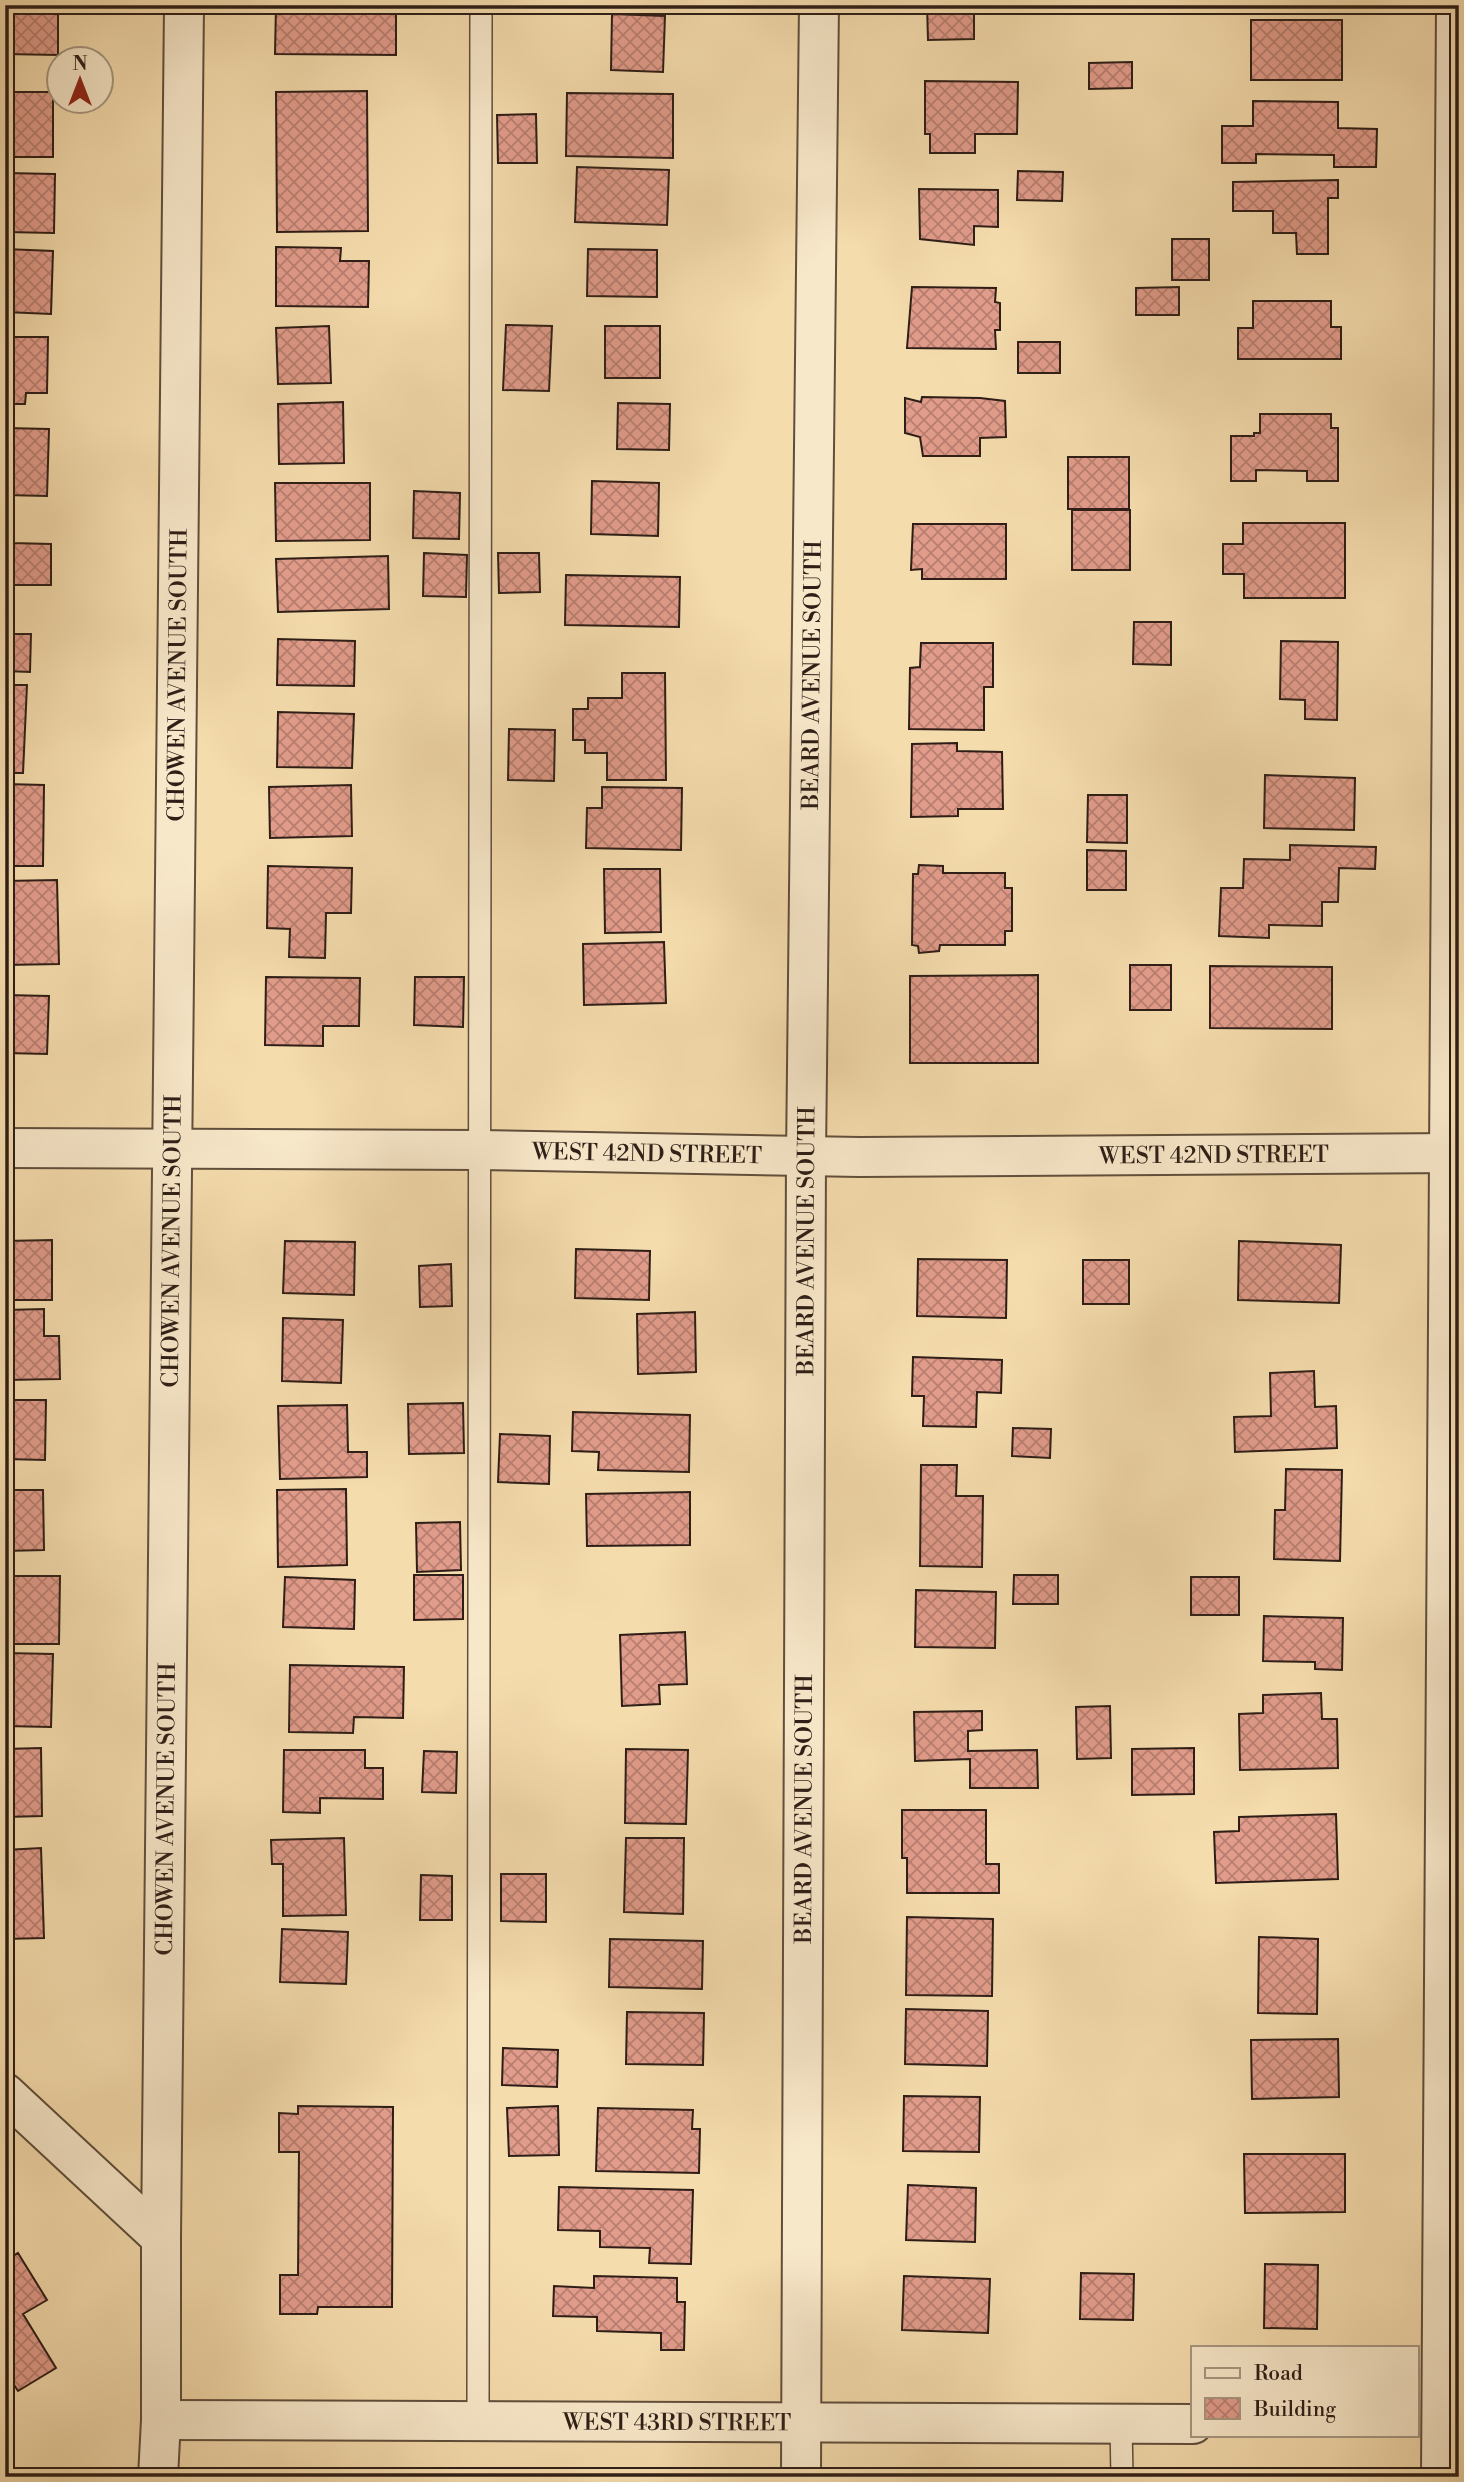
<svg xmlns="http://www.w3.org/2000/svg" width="1464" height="2482" viewBox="0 0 1464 2482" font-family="'Libre Bodoni',serif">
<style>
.building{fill:url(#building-cross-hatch);stroke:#2e1e17;stroke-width:2}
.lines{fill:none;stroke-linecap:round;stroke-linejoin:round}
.lane-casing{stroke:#604e3c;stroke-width:24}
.street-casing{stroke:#604e3c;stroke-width:42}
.lane{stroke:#f8e8ca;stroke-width:21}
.street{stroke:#f8e8ca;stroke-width:38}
.labels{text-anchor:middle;stroke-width:6;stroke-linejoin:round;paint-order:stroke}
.street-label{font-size:23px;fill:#2e1e17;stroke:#f8e8ca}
</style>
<defs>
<pattern id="building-cross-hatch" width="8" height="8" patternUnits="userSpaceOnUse" patternTransform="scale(1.75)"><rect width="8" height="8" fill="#e29c8b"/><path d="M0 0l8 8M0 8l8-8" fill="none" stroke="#b87f71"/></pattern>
</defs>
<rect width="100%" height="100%" fill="#f5dcad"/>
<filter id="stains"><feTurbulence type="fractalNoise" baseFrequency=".00286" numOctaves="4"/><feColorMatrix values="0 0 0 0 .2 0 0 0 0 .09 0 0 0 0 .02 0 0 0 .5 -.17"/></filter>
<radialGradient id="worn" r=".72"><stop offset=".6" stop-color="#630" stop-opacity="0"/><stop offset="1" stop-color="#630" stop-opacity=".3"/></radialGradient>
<path class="building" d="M5 5H58V55L5 54Z
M276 5H396V55L275 54Z
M927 5H974V39L928 40Z
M612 14 665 16 663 72 611 70Z
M1251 20H1342V80H1251Z
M1132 62V88L1089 89V63Z
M925 81 1018 82 1017 134H975V153H930V134H925Z
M367 91 368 231 277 232 276 92Z
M5 92H53V157H5Z
M567 93 673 94V158L566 156Z
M1253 101 1338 102V128L1377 129 1376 167H1334V155L1256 154V163H1222V126H1253Z
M536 114 537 163H498L497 115Z
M577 167 669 170 667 225 575 222Z
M1018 171 1063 172 1062 201 1017 200Z
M5 173 55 174 54 233 5 232Z
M1338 180V198H1328V254H1297L1296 233H1273V211H1233V182Z
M919 189 998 190V227L974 226V245L920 239Z
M1172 239H1209V280H1172Z
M276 247 341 248 340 261H369L368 307 276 306Z
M5 249 53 251 51 314 5 312Z
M588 249 657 250V297L587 296Z
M912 287 996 288 995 302 1000 303V330H995L996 349 907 348Z
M1179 287V315H1136V288Z
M1253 301H1331V327H1341V359H1238V328H1253Z
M506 325 552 326 549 391 503 390Z
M329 326 331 383 278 384 276 328Z
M605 326H660V378H605Z
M5 337H48L47 393H26L25 404H5Z
M1018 342H1060V373H1018Z
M922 397 980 398 1005 401 1006 437 980 438V456H923L920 437 905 433V398L921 402Z
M343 402 344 463 279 464 278 404Z
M618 403 670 404 669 450 617 449Z
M1260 414H1331V428H1338V481H1307V471L1256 470V481H1231V436H1254V433H1260Z
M5 428 49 429 47 496 5 495Z
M1068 457H1129V509H1068Z
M592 481 659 483 658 536 591 534Z
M275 483H370V540L276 541Z
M414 491 460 493 459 539 413 538Z
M1072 510H1130V570H1072Z
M1243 523H1345V598H1244V574H1223V544H1243Z
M5 524H12V543L51 544V585H5Z
M913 524H1006V579H922V569L911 570Z
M424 553 467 555 466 597 423 596Z
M498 553H539L540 592 499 593Z
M388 556 389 609 278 612 276 559Z
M566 575 680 577 679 627 565 625Z
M5 608 6 634H31L30 672 5 671Z
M1134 622H1171V665L1133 664Z
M278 639 355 641 354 686 277 685Z
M1281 641 1338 642 1337 720 1305 719V700L1280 699Z
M921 643H993V687H984V730L909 729 910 668 920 667Z
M622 673H665L666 780H607V753H585V740H573V709H588V698H622Z
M5 685H27L23 773H5Z
M278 712 354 714 352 768 277 767Z
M509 729 555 730 554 781 508 780Z
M957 743V751L1002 752 1003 809H958V816L911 817 912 744Z
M1265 775 1355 778 1354 830 1264 828Z
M5 784 44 785 43 866H5Z
M351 785 352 836 270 838 269 787Z
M602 787 682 788 681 850 586 848 587 808H602Z
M1088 795H1127V843L1087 842Z
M1290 845 1376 847 1375 869 1339 868 1338 902H1322V926L1269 925V938L1219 936 1221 888H1243L1244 859 1290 860Z
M1087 850 1126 851V890H1087Z
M919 865 943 866V873H1005V888H1012V931H1005V945H940L939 951 919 953 918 946 912 945 913 874H918Z
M268 866 352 868 351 913H326L325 958 289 957 290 929 267 928Z
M604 869H660L661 932 605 933Z
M57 880 59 964 5 965V881Z
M664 942 666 1003 584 1005 583 944Z
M1130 965H1171V1010H1130Z
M1210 966 1332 967V1029L1210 1028Z
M1038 975V1063H910V976Z
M266 977 360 978 359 1026H323V1046L265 1045Z
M415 977H464L463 1027 414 1025Z
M5 995 49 996 47 1054 5 1053Z
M52 1240V1300H5V1241Z
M285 1241 355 1242 354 1295 283 1293Z
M1239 1241 1341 1245 1339 1303 1238 1300Z
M576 1249 650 1251 649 1300 575 1298Z
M918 1259 1007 1260 1006 1318 917 1316Z
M1083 1260H1129V1304H1083Z
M451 1264 452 1306 420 1307 419 1266Z
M44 1309V1336H59L60 1379 5 1380V1310Z
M695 1312 696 1372 638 1374 637 1314Z
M283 1318 343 1320 341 1383 282 1381Z
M913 1357 1002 1360 1001 1393 977 1392 976 1427 923 1426 924 1396H912Z
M1314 1371 1315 1407 1336 1406 1337 1448 1235 1452 1234 1417 1271 1416 1270 1373Z
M5 1400H46L45 1460 5 1459Z
M463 1403 464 1453 409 1454 408 1404Z
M347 1405 348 1452H367V1477L280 1479 278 1406Z
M573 1412 690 1415 689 1472 598 1470 599 1452 572 1451Z
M1013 1428 1051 1429 1050 1458 1012 1456Z
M500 1434 550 1436 549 1484 498 1482Z
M921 1465H957L956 1496H983L982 1567 920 1566Z
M1286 1469 1342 1470 1340 1561 1274 1559 1275 1510H1285Z
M346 1489 347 1565 278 1567 277 1490Z
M5 1490H43L44 1550 5 1551Z
M690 1492V1545L587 1546 586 1494Z
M460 1522 461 1570 417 1572 416 1523Z
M414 1575H463V1619L414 1620Z
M1014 1575H1058V1604H1013Z
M5 1576H60L59 1644H5Z
M285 1577 355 1580 354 1629 283 1627Z
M1191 1577H1239V1615H1191Z
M916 1590 996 1592 995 1648 915 1647Z
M1264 1616 1343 1618 1342 1670 1315 1669V1662L1263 1661Z
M685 1632 687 1684 659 1685 660 1704 622 1706 620 1635Z
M5 1653 53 1654 51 1727 5 1726Z
M290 1665 404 1667 403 1718 354 1717 353 1733 289 1732Z
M1321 1693 1322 1719H1337L1338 1768 1240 1770 1239 1714 1263 1713V1695Z
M1110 1706 1111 1758 1077 1759 1076 1707Z
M982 1711V1730L968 1731V1751L1037 1750 1038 1788H970V1759L915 1761 914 1712Z
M41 1748 42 1816 5 1817V1749Z
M1194 1748V1794L1132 1795V1749Z
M626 1749 688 1750 686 1824 625 1823Z
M284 1750H365V1768H383V1799L320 1798V1813L283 1812Z
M424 1751 457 1752 456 1793 422 1792Z
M902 1810H986V1864H999V1893H907V1858H902Z
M1336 1814 1338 1879 1216 1883 1214 1832 1239 1831V1817Z
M344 1838 346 1915 283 1916V1864H272L271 1840Z
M626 1838H684L683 1914 624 1912Z
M41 1848 44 1938 5 1939V1850Z
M501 1874H546V1922L501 1921Z
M421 1875 452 1876V1920H420Z
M907 1917 993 1919 992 1996 906 1995Z
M282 1929 348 1932 346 1984 280 1982Z
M1259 1937 1318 1939 1317 2014 1258 2013Z
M610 1939 703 1941 702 1989 609 1987Z
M906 2009 988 2011 987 2066 905 2064Z
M627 2012 704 2013 703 2065 626 2064Z
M1338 2039 1339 2097 1252 2099 1251 2040Z
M503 2048 558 2050 557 2087 502 2085Z
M904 2096 980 2097 979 2152 903 2151Z
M298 2106 393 2107 392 2307H318L317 2314H280V2275H298L299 2152H279V2113L298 2114Z
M558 2106 559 2155 509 2156 507 2108Z
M598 2108 693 2110 692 2129H700L699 2173 596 2171Z
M1244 2154H1345V2212L1245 2213Z
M908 2185 976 2188 975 2242 906 2240Z
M559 2187 693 2190 691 2264 649 2263 650 2248 600 2247V2231L558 2230Z
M18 2253 47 2300 23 2314 56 2368 18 2391 5 2371V2261Z
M1265 2264 1318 2265 1317 2329 1264 2328Z
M1081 2273 1134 2274 1133 2320 1080 2319Z
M594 2276 677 2278V2302H685L684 2350H661V2333L597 2331V2317L553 2316 554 2286 594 2288Z
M904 2276 990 2279 988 2333 902 2330Z"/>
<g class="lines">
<defs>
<path id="lane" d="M478 2421 481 5
M1121 2424 1122 2477"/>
<g id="street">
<path id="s1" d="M5 1148 479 1150 860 1157 1459 1153"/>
<path d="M5 2093 161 2238"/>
<path id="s2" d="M161 2420 1193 2424"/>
<path id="s3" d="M158 2477 161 2420V2238L184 5"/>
<path id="s4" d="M801 2477 806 1156 819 5"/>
<path d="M1441 2477 1456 5"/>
</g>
</defs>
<use href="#lane" class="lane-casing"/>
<use href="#street" class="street-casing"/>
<use href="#lane" class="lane"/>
<use href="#street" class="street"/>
</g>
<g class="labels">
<g class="street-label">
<text dy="8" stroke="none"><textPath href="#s3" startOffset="1802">CHOWEN AVENUE SOUTH</textPath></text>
<text dy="8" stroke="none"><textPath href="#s4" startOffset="1802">BEARD AVENUE SOUTH</textPath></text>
<text dy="8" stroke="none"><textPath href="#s1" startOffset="642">WEST 42ND STREET</textPath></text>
<text dy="8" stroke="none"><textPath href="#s1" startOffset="1209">WEST 42ND STREET</textPath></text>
<text dy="8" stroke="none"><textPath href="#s3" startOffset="1236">CHOWEN AVENUE SOUTH</textPath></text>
<text dy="8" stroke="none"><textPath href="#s4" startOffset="1236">BEARD AVENUE SOUTH</textPath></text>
<text dy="8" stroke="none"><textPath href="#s3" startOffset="668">CHOWEN AVENUE SOUTH</textPath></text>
<text dy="8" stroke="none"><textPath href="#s4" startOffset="668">BEARD AVENUE SOUTH</textPath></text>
<text dy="8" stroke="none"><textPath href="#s2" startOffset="516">WEST 43RD STREET</textPath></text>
</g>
</g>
<rect width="1464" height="2482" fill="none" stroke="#f5dcad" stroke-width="28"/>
<rect x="7" y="7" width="1450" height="2468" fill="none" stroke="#2e1e17" stroke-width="3.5"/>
<rect x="14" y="14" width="1436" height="2454" fill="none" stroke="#2e1e17" stroke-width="2"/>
<rect x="1191" y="2346" width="228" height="91" fill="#f8e8ca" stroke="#a79782" stroke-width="2"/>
<rect x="1205" y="2368" width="35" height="10" fill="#f8e8ca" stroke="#a79782" stroke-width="2"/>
<text x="1254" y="2380" font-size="21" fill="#2e1e17">Road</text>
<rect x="1205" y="2398" width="35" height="21" fill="url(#building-cross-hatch)" stroke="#a79782" stroke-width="2"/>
<text x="1254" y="2416" font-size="21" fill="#2e1e17">Building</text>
<g transform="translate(80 80)"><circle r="33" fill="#f8e8ca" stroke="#a79782" stroke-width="2"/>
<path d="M0-5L12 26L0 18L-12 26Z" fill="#8f2418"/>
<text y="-10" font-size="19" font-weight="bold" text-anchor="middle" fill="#2e1e17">N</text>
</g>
<rect width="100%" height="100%" filter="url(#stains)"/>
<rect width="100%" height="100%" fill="url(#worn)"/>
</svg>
